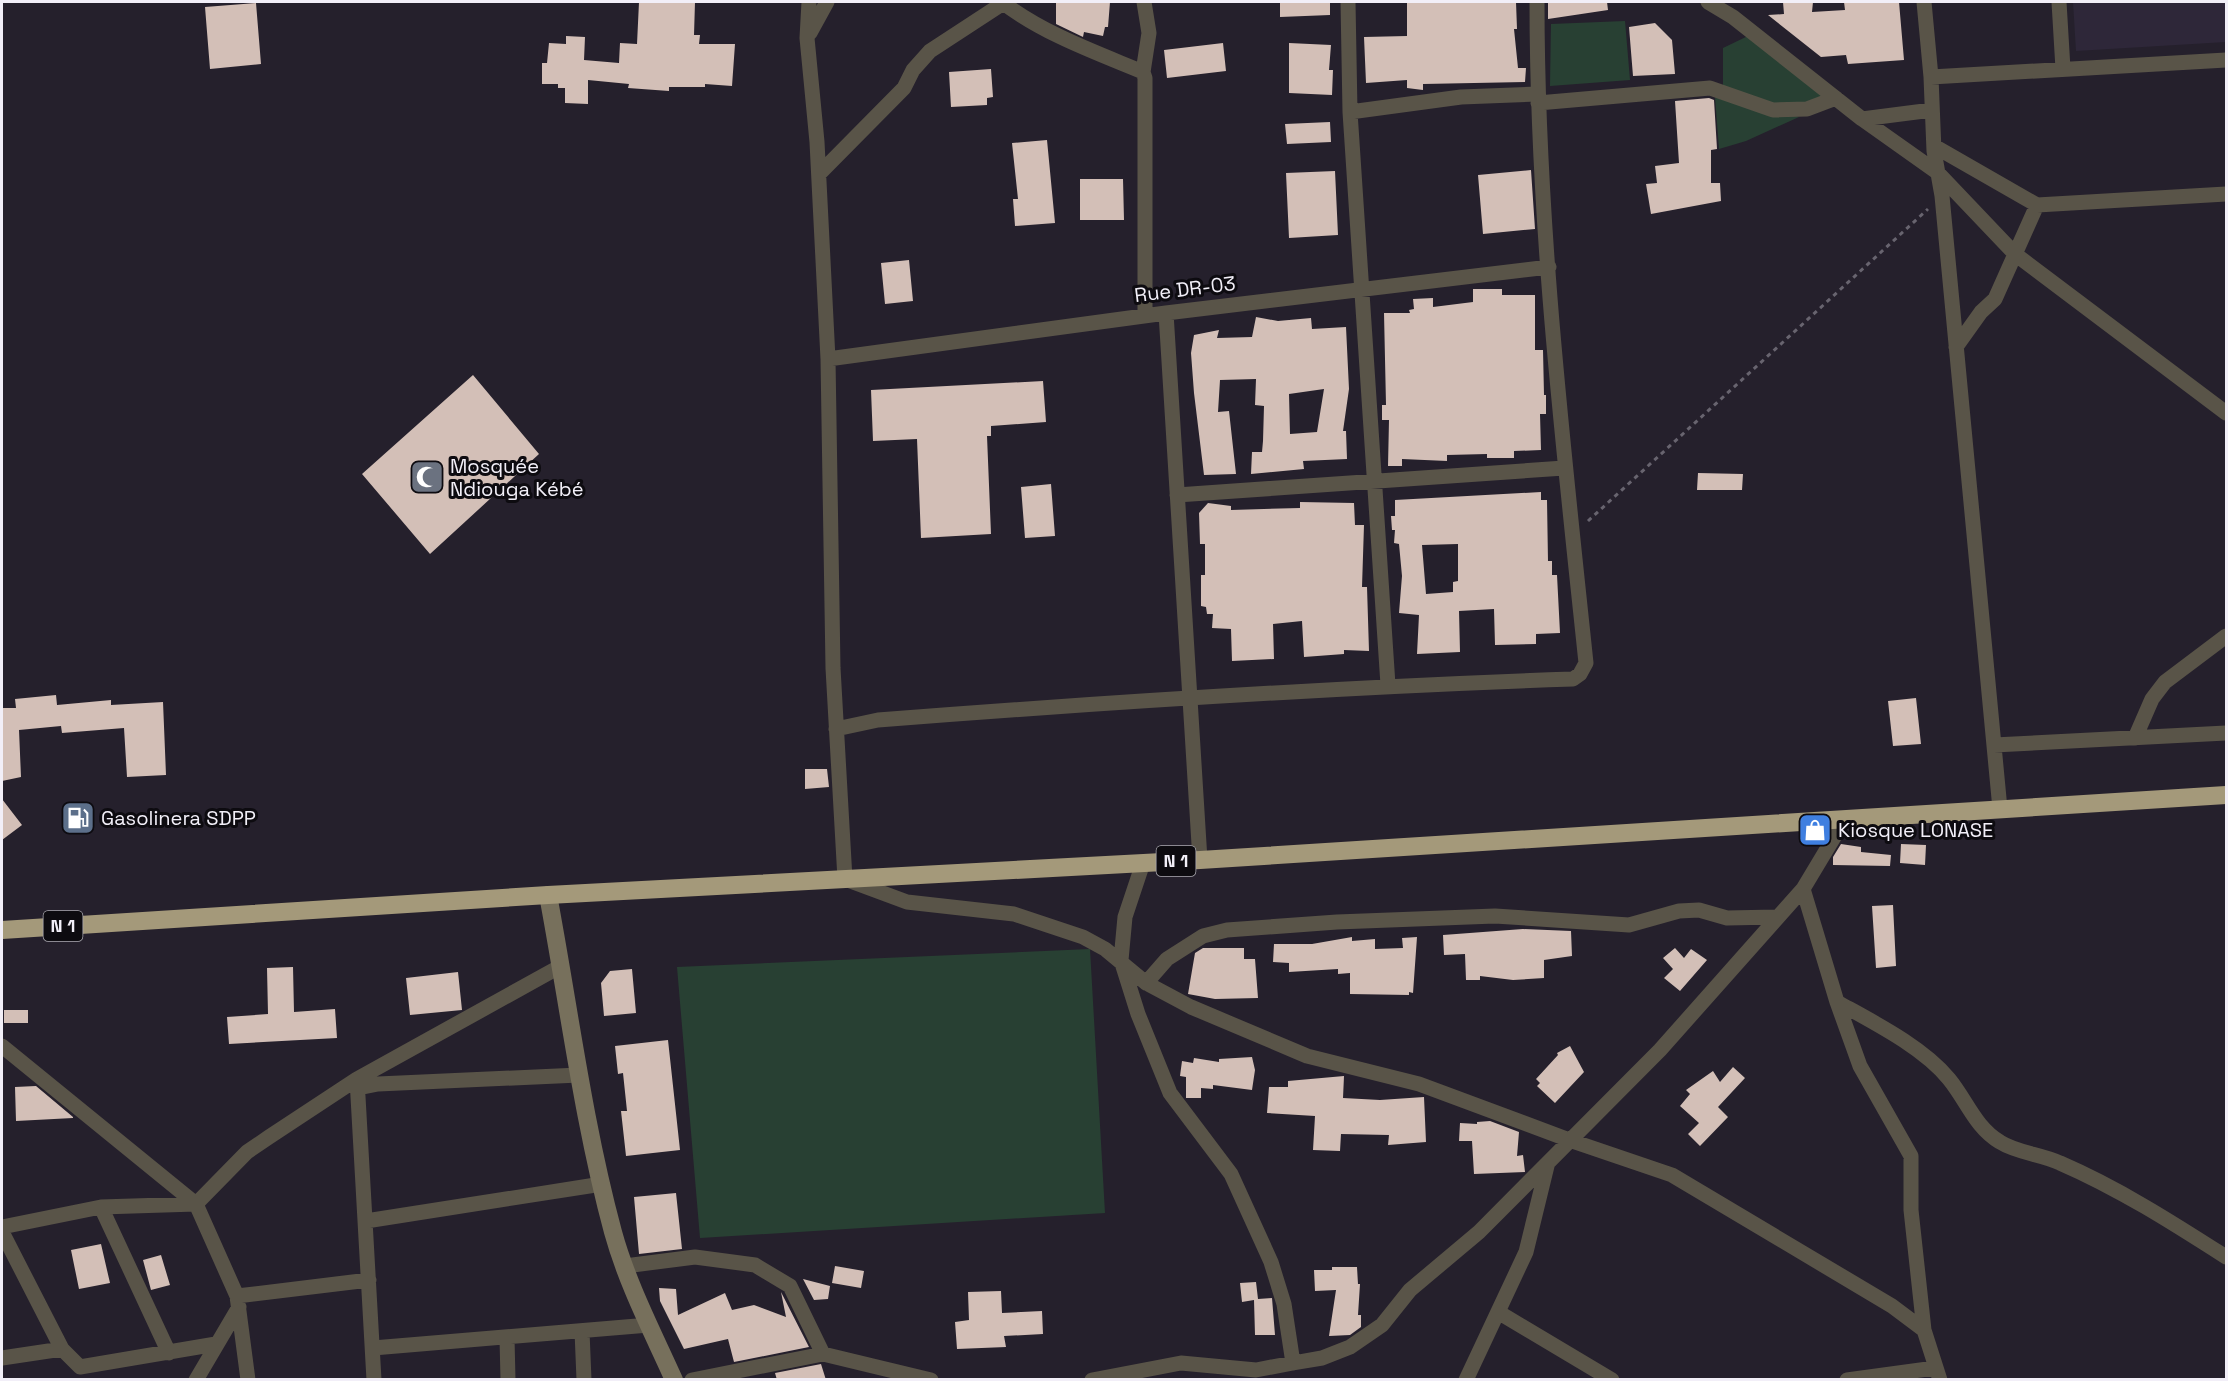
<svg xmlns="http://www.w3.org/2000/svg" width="2228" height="1381" viewBox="0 0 2228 1381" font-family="'Space Grotesk',sans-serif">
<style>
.built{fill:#2e2739}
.green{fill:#284033}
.building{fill:#d3bfb7;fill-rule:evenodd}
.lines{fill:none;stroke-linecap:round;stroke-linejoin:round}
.path{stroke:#68646f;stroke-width:3;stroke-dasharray:4.5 4.5;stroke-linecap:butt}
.street{stroke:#595448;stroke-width:15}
.secondary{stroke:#77705c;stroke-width:18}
.highway{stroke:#a4997a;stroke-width:18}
.labels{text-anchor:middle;stroke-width:6;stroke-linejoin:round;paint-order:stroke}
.shield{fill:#0d0b10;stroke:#adabb2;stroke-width:1.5}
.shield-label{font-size:18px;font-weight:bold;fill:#f2eff8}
.street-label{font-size:20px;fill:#f2eff8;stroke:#0d0b10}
.poi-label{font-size:20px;fill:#f2eff8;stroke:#0d0b10;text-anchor:start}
</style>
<rect width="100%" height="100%" fill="#25202c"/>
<path class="built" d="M2073 2H2226V42L2076 51Z"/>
<path class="green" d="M1625 21 1630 80 1550 86 1551 24Z
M1750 35 1834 99 1773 110 1723 91V48Z
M1715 97 1799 117 1746 141 1719 149Z
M1090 949 1105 1213 700 1238 677 967Z"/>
<path class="building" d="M639 2H695L694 35H700L699 44H735L732 86 705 84V87H669V91L628 88 629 84 588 80V104L565 103V88H558V84H542V63H547L549 43 566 44V36L585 37 584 60 619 63 620 43 637 44Z
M1056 2H1110L1108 27H1105L1103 36 1084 32 1083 37 1056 24Z
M1280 2H1330V15L1280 17Z
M1407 2H1516L1517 29H1514L1518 68H1526L1525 82 1423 84V90L1407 88V80L1366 83 1364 37 1407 36Z
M1548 2H1607L1608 10 1548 19Z
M1783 2H1813L1812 12 1845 10 1844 2H1899L1904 60 1848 64 1846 55 1821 57 1768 15 1784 14Z
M256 3 261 64 210 69 205 7Z
M1655 23 1672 40 1675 74 1633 76 1629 27Z
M1223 43 1226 71 1167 78 1164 50Z
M1289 43 1331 45 1329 70H1333L1332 95 1289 93Z
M991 69 993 97 987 98V105L951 107 949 72Z
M1709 98 1714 100 1717 149 1711 150V183H1720L1721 201 1651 214 1646 184 1657 183 1655 166 1679 163 1675 101Z
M1330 122 1331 142 1287 144 1285 124Z
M1047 140 1055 223 1015 226 1013 199H1018L1012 143Z
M1531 170 1535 229 1483 234 1478 175Z
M1335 171 1338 235 1289 238 1286 173Z
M1080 179H1123L1124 220H1080Z
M909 260 913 301 885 304 881 263Z
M1473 289H1502V295H1535V350H1543L1544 395H1546V414H1540L1541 450 1514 451V458H1487V454L1447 455V461L1402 459V466H1388L1389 420H1382V405H1386L1384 313H1410L1409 310 1414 309 1413 299 1433 298V307L1473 302Z
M1256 317 1278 321 1311 318 1312 329 1346 327 1349 389 1343 431H1346L1347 459 1303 461 1304 469 1251 474 1252 452H1262L1263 441 1264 406 1255 405 1256 379 1220 380 1218 412 1229 411 1236 474 1204 475 1194 393 1191 353 1194 335 1219 330 1217 338 1252 337ZM1324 389 1317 432 1290 434 1289 394Z
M473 375 539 454 430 554 362 474Z
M1043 381 1046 422 991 426V436H987L991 534 921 538 917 439 873 441 871 390Z
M1698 473 1743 474 1742 490H1697Z
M1051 484 1055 536 1025 538 1021 487Z
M1541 492V500H1547L1548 561H1552V575H1557L1560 633 1536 634V644L1495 645 1494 609 1459 611 1460 652 1417 654 1419 615 1399 613 1402 576 1399 544 1394 543 1395 530H1392L1391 516H1395V500ZM1458 544V581L1453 582V592L1426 594 1422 545Z
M1300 502 1354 503 1355 525H1364L1362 587H1367L1369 651 1344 650V654L1304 657 1302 621 1273 624 1274 659 1232 661 1231 629 1212 628 1213 614H1207L1206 607 1201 606V575H1205V544H1200L1199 513 1208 503 1231 506V510L1300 508Z
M56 695 57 705 111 700V705L163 702 166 775 127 777 124 728 62 733 61 726 19 730 21 777 2 781V708H16L15 699Z
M1916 698 1921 744 1893 746 1888 701Z
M805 769H827L829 787 805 789Z
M2 799 22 825 2 840Z
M1841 844 1861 847V852L1891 855 1890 866 1833 865V857Z
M1901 844 1926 845 1925 865 1900 863Z
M1893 905 1896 966 1876 968 1872 906Z
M1523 929 1571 931 1572 956 1544 960V978L1513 980 1480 976V980H1466L1465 954 1444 955 1443 935Z
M1352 937V941L1375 939V949L1403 948 1402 938 1417 937 1413 993 1409 992V995L1350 994V973L1338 974V969L1289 972V963L1273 962 1274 944H1312Z
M1203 948H1244V959H1255L1258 998 1215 999 1188 994 1195 953Z
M1675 948 1684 958 1691 949 1707 960 1680 991 1664 978 1673 969 1663 958Z
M293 967 294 1012 335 1009 337 1038 229 1044 227 1017 268 1014 267 968Z
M632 969 636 1013 604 1016 601 983 610 971Z
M458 972 462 1010 410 1015 406 978Z
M4 1010H28V1023H4Z
M668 1040 680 1150 626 1156 621 1111H627L623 1073 618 1074 615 1046Z
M1570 1046 1584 1072 1555 1103 1537 1086 1540 1083 1536 1079 1558 1055 1557 1053Z
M1252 1057 1255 1070 1252 1090 1213 1085V1089L1201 1088V1098H1186V1077L1180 1076 1182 1061 1193 1063 1194 1058 1219 1062V1059Z
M1733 1067 1745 1078 1718 1107 1728 1117 1700 1146 1688 1134 1699 1123 1680 1106 1690 1094 1686 1090 1713 1071 1720 1082Z
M1344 1076 1343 1098 1380 1100 1424 1097 1426 1142 1388 1145 1389 1135 1341 1134 1340 1151 1313 1150 1315 1116 1267 1113 1269 1087H1288V1081Z
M36 1086 73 1117V1118L16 1121 15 1087Z
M1490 1121 1519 1132 1517 1156 1523 1155 1525 1172 1474 1174 1472 1141H1459L1460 1123 1477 1124V1122Z
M676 1193 682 1249 639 1254 634 1197Z
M101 1244 110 1283 79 1289 71 1250Z
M161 1255 170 1285 151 1290 143 1260Z
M835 1266 864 1271 861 1288 832 1283Z
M1332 1267H1357L1358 1284H1360L1358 1315H1361V1327L1350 1335 1329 1336 1336 1290 1315 1291 1314 1270H1332Z
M803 1279 830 1286 828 1299 814 1300Z
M1256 1282 1258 1299 1272 1298 1275 1335H1255L1254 1300 1242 1302 1240 1283Z
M659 1288 676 1289 678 1315 725 1293 732 1310 754 1305 786 1317 781 1292 809 1347 734 1362 728 1339 684 1349 660 1301Z
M1001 1291 1002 1313 1042 1311 1043 1334 1004 1336 1006 1347 957 1349 955 1322 969 1320 968 1292Z
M821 1364 826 1380H777L775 1373Z"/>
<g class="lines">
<path class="path" d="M1588 521 1928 209"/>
<path class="street" d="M809 2 807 38 817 142 828 359 833 668 845 879 907 902 1014 914 1083 937 1105 949 1146 983 1191 1007 1307 1056 1419 1084 1572 1141 1672 1175 1892 1306 1924 1330 1940 1380
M1002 2C1044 34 1095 52 1143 72
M1144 2 1149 33 1143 72 1145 78V315
M1348 2 1350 112 1388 685
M1708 2 1733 17 1862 119 1937 172 2015 254 2226 413
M1924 2 1931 77 1934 151 1942 196 2000 809
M2059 2 2063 69
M810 33 827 2
M1931 77 2226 60
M1538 103 1710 88 1773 110 1807 109 1836 98
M1350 112 1461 97 1537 94
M1862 119 1932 110
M1934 146 2037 205 1995 299 1981 312 1956 347
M819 174 904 88 913 70 930 51 1005 2
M2037 205 2226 194
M1166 313 1200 860
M828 359 1166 313 1549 267
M1177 495 1564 468
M836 729 878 720C1109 702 1341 687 1573 679L1580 674 1586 663C1563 443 1537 223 1537 2
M2135 738 2152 699 2165 682 2226 636
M1994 745 2226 733
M1143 863 1125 917 1121 960 1138 1014 1170 1093 1231 1174 1271 1262 1284 1304 1293 1363
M1803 889 1837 1002 1860 1066 1911 1156V1210L1924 1330
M1146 983 1167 959 1203 936 1227 930 1337 922 1495 916 1629 925 1679 911 1699 910 1727 918 1776 917
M1837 1002C1873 1022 1923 1047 1949 1079 1967 1101 1975 1127 2000 1142 2017 1153 2041 1154 2060 1163 2118 1188 2173 1223 2226 1257
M2 1046 196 1204 237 1296 248 1380
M357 1079 374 1380
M358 1088 378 1084 579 1075
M101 1207 169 1353
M366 1221 602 1184
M2 1227 101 1207 196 1204 247 1152 269 1137 357 1079 561 966
M2 1232 62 1349 80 1367 216 1344
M625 1266 695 1257 755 1265 790 1286 823 1354
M237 1296 369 1280
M1498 1312 1612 1380
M582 1331 584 1380
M507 1338 508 1380
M373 1348 649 1325
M2 1358 62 1349
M196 1380 239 1307
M692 1380 823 1354 931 1380
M1092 1380 1181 1363 1256 1370 1293 1363 1322 1358 1350 1347 1382 1325 1410 1290 1479 1232 1660 1050 1803 889 1845 819
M1466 1380 1526 1252 1547 1166
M1847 1380 1935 1368"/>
<path class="secondary" d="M548 895C569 1007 583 1121 613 1232 627 1283 652 1331 674 1380"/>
<path class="highway" d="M2 930 548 895 1200 860 2226 795"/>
</g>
<defs>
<symbol id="mosque-square" viewBox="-11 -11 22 22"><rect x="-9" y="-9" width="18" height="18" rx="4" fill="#6b7280" stroke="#0d0b10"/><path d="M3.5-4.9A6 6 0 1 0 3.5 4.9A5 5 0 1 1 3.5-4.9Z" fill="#fff"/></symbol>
<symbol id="fuel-square" viewBox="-11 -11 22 22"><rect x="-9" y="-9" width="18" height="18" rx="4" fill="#5c6f8a" stroke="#0d0b10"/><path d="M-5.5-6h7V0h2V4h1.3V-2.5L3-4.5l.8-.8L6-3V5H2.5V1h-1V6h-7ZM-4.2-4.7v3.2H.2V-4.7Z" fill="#fff"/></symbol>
<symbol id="shop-square" viewBox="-11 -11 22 22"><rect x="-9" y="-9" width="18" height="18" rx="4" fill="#3f7fe0" stroke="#0d0b10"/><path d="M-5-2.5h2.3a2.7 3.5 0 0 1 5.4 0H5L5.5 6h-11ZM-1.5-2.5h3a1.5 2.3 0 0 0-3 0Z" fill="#fff"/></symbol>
</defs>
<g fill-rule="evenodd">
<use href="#mosque-square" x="408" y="458" width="38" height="38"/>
<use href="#fuel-square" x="59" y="799" width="38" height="38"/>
<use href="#shop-square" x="1796" y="811" width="38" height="38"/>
</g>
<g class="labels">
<g class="shield">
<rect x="1156.5" y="846" width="39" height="30" rx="4.5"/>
<rect x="43.5" y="911" width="39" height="30" rx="4.5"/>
</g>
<g class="shield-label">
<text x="1176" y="867">N 1</text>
<text x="63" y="932">N 1</text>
</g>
<g class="street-label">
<text transform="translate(1185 289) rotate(-7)" y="7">Rue DR-03</text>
</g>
<g class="poi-label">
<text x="450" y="473">Mosquée<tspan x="450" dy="23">Ndiouga Kébé</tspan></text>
<text x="101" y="825">Gasolinera SDPP</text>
<text x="1838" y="837">Kiosque LONASE</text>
</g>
</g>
<rect width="2228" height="1381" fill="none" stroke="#f2eff8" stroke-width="6"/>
</svg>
